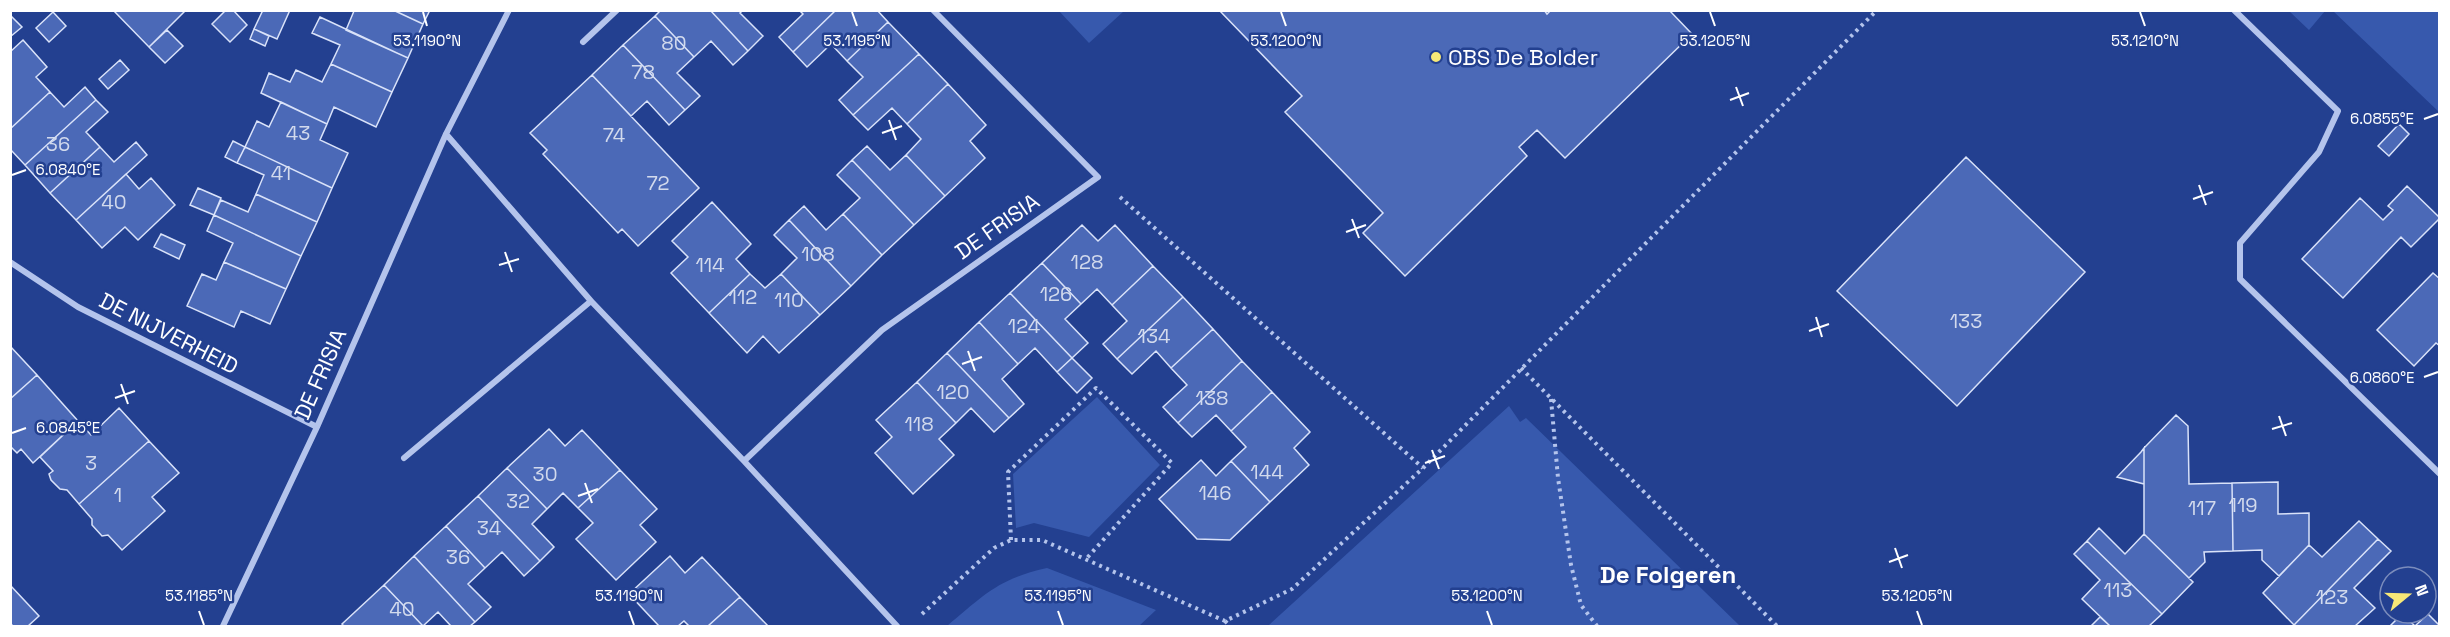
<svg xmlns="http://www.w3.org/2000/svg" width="2450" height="637" viewBox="0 0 2450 637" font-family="'Space Grotesk',sans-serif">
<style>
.green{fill:#3759ad}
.building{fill:#4b69b7;stroke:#d9e2f9;stroke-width:1.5}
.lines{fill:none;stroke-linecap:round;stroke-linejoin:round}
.path{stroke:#b4c4ec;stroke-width:4;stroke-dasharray:3 4.5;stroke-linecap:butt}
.minor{stroke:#b4c4ec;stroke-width:6}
.ticks{fill:none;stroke:#fff;stroke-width:2}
.poi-dot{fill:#f7e877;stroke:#234090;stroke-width:2}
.labels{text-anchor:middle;stroke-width:5;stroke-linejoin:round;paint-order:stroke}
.number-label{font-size:20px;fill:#d2daed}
.poi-label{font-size:22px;fill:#fff;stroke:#234090;text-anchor:start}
.street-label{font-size:22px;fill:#fff;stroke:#234090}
.neighbourhood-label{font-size:24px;font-weight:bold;fill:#fff;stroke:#234090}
.ticks-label{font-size:15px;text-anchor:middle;fill:#fff;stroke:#234090;stroke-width:5;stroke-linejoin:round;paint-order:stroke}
</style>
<rect width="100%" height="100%" fill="#234090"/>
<path class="green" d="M1059 11H1124L1089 43Z
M2289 11H2325L2309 30Z
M2333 11H2439V112Z
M1097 397 1160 465 1089 537 1034 523 1016 528 1013 474Z
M1509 406 1520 422 1526 418 1740 626 1269 625Z
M1047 568 1156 610 1139 626H947C984 595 998 579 1047 568Z"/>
<path class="building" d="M113 10H186L149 47Z
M226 10H233L247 25 230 42 212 24Z
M263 10H290L277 39 254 29Z
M353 10H393L423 24 408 58 346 30 354 11Z
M393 10H430L423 24Z
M661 10H710L748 51 733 65 711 41 694 57 655 16Z
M710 10H743L740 13 763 36 748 51Z
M799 10H836L793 52 779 37 803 14Z
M836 10H877L888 22 847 61 831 44 807 67 793 52Z
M1219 10H1544L1547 14 1551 10H1669L1692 34 1565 158 1537 130 1519 147 1527 156 1405 276 1363 233 1383 213 1285 112 1302 96Z
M53 12 66 26 49 42 36 28Z
M10 15 22 27 10 37Z
M655 16 694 57 677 73 700 96 685 110 623 45Z
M320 17 408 58 392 92 331 64 340 45 312 33Z
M888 22 919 54 853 115 839 100 863 77 847 61Z
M254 29 269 36 265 46 250 39Z
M167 30 183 46 165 63 149 47Z
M23 40 47 67 36 77 50 92 10 129V52Z
M623 45 685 110 669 125 647 101 631 116 592 75Z
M919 54 948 84 907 124 892 108 868 130 853 115Z
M120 60 129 70 108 89 99 79Z
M331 64 392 92 376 127 334 107 327 124 261 93 269 73 290 82 296 70 322 82Z
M592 75 699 188 638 246 622 229 618 233 543 154 547 150 530 133Z
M948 84 986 125 970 141 985 158 945 196 906 155 921 139 907 124Z
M85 87 96 100 25 165 10 149V129L50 92 64 107Z
M96 100 108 112 86 132 100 147 50 193 25 165Z
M281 102 327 124 320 140 348 153 332 188 245 147 257 121 269 127Z
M2399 124 2409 134 2389 156 2378 146Z
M233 141 245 147 237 163 225 157Z
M136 142 147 155 76 220 50 193 100 147 114 162Z
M867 146 890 170 906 155 945 196 914 225 852 160Z
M245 147 332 188 317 222 256 194 264 175 237 163Z
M1966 157 2085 272 1957 406 1837 291Z
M852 160 914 225 882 255 843 214 860 198 837 175Z
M126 174 139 189 151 178 175 205 138 240 125 227 102 248 76 220Z
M2407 186 2440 218 2411 247 2401 237 2343 298 2302 259 2360 198 2383 220 2393 210 2388 206Z
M198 188 221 198 214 215 190 205Z
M256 194 317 222 301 256 214 215 221 200 248 212Z
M712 202 751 244 736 259 750 274 709 313 671 273 688 257 672 241Z
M804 206 826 230 843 214 882 255 851 286 789 220Z
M214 215 301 256 286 289 224 262 233 243 207 231Z
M789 220 851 286 820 315 781 274 797 258 774 235Z
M1082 225 1098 241 1115 225 1153 266 1112 305 1097 289 1081 304 1042 263Z
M161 234 185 245 179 259 154 247Z
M224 262 286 289 270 324 241 311 234 327 187 306 202 274 216 280Z
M1042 263 1081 304 1065 319 1088 343 1072 358 1010 293Z
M1153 266 1183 297 1117 359 1103 344 1127 321 1112 305Z
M2433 273 2440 279V346L2436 343 2414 366 2377 330Z
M750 274 765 288 781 274 820 315 779 353 763 336 747 353 709 313Z
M1010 293 1072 358 1057 372 1035 348 1018 364 979 322Z
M1183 297 1213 329 1171 368 1156 351 1132 374 1117 359Z
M979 322 1018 364 1002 379 1024 404 1009 418 947 353Z
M1213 329 1242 361 1178 423 1163 407 1187 385 1171 368Z
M10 346 37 375 10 399Z
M947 353 1009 418 994 432 971 408 956 423 917 382Z
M1072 358 1092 378 1077 393 1057 372Z
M1242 361 1272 392 1231 431 1216 415 1192 437 1178 423Z
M37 375 78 421 33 463 21 449 17 453 10 446V399Z
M917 382 956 423 939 439 954 455 913 494 875 453 892 437 876 420Z
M1272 392 1310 432 1294 448 1309 465 1270 502 1231 461 1246 447 1231 431Z
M119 408 149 441 79 504 67 490 60 489 51 480 49 474 53 471 40 457 78 421 91 435Z
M2176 415 2188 426 2189 484 2232 483 2233 551 2204 552 2205 562 2189 578 2144 534V448Z
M549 429 565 446 582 430 620 470 578 508 563 493 547 509 507 468Z
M149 441 179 473 152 497 165 511 122 550 108 535 102 536 92 525V519L79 504Z
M2144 448V484L2117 477 2141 452Z
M1201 460 1216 476 1231 461 1270 502 1230 540 1197 539 1159 499Z
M507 468 547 509 532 524 554 547 540 561 478 496Z
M620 470 657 509 640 525 656 542 616 580 576 539 593 523 578 508Z
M2278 482V514L2309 513V545L2279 576 2262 560V550L2233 551 2232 483Z
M478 496 540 561 524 576 502 552 485 568 446 526Z
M2359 521 2378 539 2294 625 2263 593 2309 545 2322 557Z
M446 526 485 568 468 584 491 607 475 622 414 556Z
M2099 528 2125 554 2144 534 2193 582 2162 614 2087 541Z
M2378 539 2391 551 2354 588 2375 608 2355 626H2296L2294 625Z
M2087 541 2162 614 2149 626H2110L2082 599 2100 580 2074 554Z
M414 556 475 622 470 626H451L438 612 423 626 384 585Z
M670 556 685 573 702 557 740 597 708 626H689L684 621 678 626H659L629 594Z
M10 585 39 616 28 626H13L10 623Z
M384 585 423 626H344L342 624Z
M740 597 768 626H708Z
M2402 614 2415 626H2390Z
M2428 614 2440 626H2415Z
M2100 617 2110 626H2091Z"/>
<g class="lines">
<path class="path" d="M1120 197 1423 468
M1521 368 1777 626
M1551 399 1558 478 1571 565 1581 605 1597 626
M1011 540 1008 472 1096 388 1172 463 1087 558
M922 614 994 548 1011 540H1042L1225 621 1292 589 1423 468 1877 10
M1225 621 1230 626"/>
<path class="minor" d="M2234 10 2338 111 2319 152 2240 243V279L2440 474
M583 42 617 10
M446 134 591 301 744 461 897 626
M10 262 78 307 317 427
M404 458 591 301
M744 461 882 330 1098 177 933 10
M223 626 317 427 446 134 509 10"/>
</g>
<path class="ticks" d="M423 12 427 26M852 12 857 26M1281 12 1286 26M1710 12 1715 26M2140 12 2145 26M1736 87 1743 106M1730 100 1749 93M2424 119 2438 114M889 120 896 140M882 133 902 126M12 175 26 170M2199 185 2206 205M2193 199 2213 192M1352 219 1359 238M1346 232 1366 225M505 252 512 272M499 265 519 259M1816 317 1822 337M1809 331 1829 324M968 351 975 371M962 364 982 357M2424 377 2438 372M121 384 128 404M115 398 135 391M2279 416 2286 436M2272 429 2292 423M12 433 26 428M1432 450 1439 469M1425 463 1445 456M585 483 592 503M578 496 598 489M1895 548 1902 568M1889 562 1908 555M199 611 204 625M629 611 634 625M1058 611 1063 625M1487 611 1492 625M1917 611 1922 625"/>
<circle class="poi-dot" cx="1436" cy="57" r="6"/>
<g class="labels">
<g class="number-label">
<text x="674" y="50">80</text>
<text x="643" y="79">78</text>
<text x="298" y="140">43</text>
<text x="614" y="142">74</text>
<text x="58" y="151">36</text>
<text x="281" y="180">41</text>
<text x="658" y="190">72</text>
<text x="114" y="209">40</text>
<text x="818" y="261">108</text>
<text x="1087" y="269">128</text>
<text x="710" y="272">114</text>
<text x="1056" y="301">126</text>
<text x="743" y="304">112</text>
<text x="789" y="307">110</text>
<text x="1966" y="328">133</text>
<text x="1024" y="333">124</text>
<text x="1154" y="343">134</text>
<text x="953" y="399">120</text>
<text x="1212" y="405">138</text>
<text x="919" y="431">118</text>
<text x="91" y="470">3</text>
<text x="1267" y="479">144</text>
<text x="545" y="481">30</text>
<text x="1215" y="500">146</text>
<text x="118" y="502">1</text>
<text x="518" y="508">32</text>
<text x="2243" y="512">119</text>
<text x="2202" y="515">117</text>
<text x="489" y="535">34</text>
<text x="458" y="564">36</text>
<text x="2118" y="597">113</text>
<text x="2332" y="604">123</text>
<text x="402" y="616">40</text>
</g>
<g class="poi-label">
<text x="1448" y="65">OBS De Bolder</text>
</g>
<g class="street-label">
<text transform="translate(997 226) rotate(-35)" y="8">DE FRISIA</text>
<text transform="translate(169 333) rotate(27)" y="8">DE NIJVERHEID</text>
<text transform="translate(320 374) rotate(-66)" y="8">DE FRISIA</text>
</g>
<g class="neighbourhood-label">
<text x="1668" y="583">De Folgeren</text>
</g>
</g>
<g class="ticks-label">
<text x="427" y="46">53.1190°N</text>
<text x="857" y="46">53.1195°N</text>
<text x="1286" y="46">53.1200°N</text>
<text x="1715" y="46">53.1205°N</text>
<text x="2145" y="46">53.1210°N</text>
<text x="2382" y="124">6.0855°E</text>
<text x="68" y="175">6.0840°E</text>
<text x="2382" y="383">6.0860°E</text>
<text x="68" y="433">6.0845°E</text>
<text x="199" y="601">53.1185°N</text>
<text x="629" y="601">53.1190°N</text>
<text x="1058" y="601">53.1195°N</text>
<text x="1487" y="601">53.1200°N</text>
<text x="1917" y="601">53.1205°N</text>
</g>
<rect width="2450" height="637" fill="none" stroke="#ffffff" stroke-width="24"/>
<g transform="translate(2408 595) rotate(71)"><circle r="28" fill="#234090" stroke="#7b8cbc" stroke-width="1.5"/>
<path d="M0-4.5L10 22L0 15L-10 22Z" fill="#f7e877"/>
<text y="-9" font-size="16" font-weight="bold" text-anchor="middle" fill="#ffffff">N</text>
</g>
</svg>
